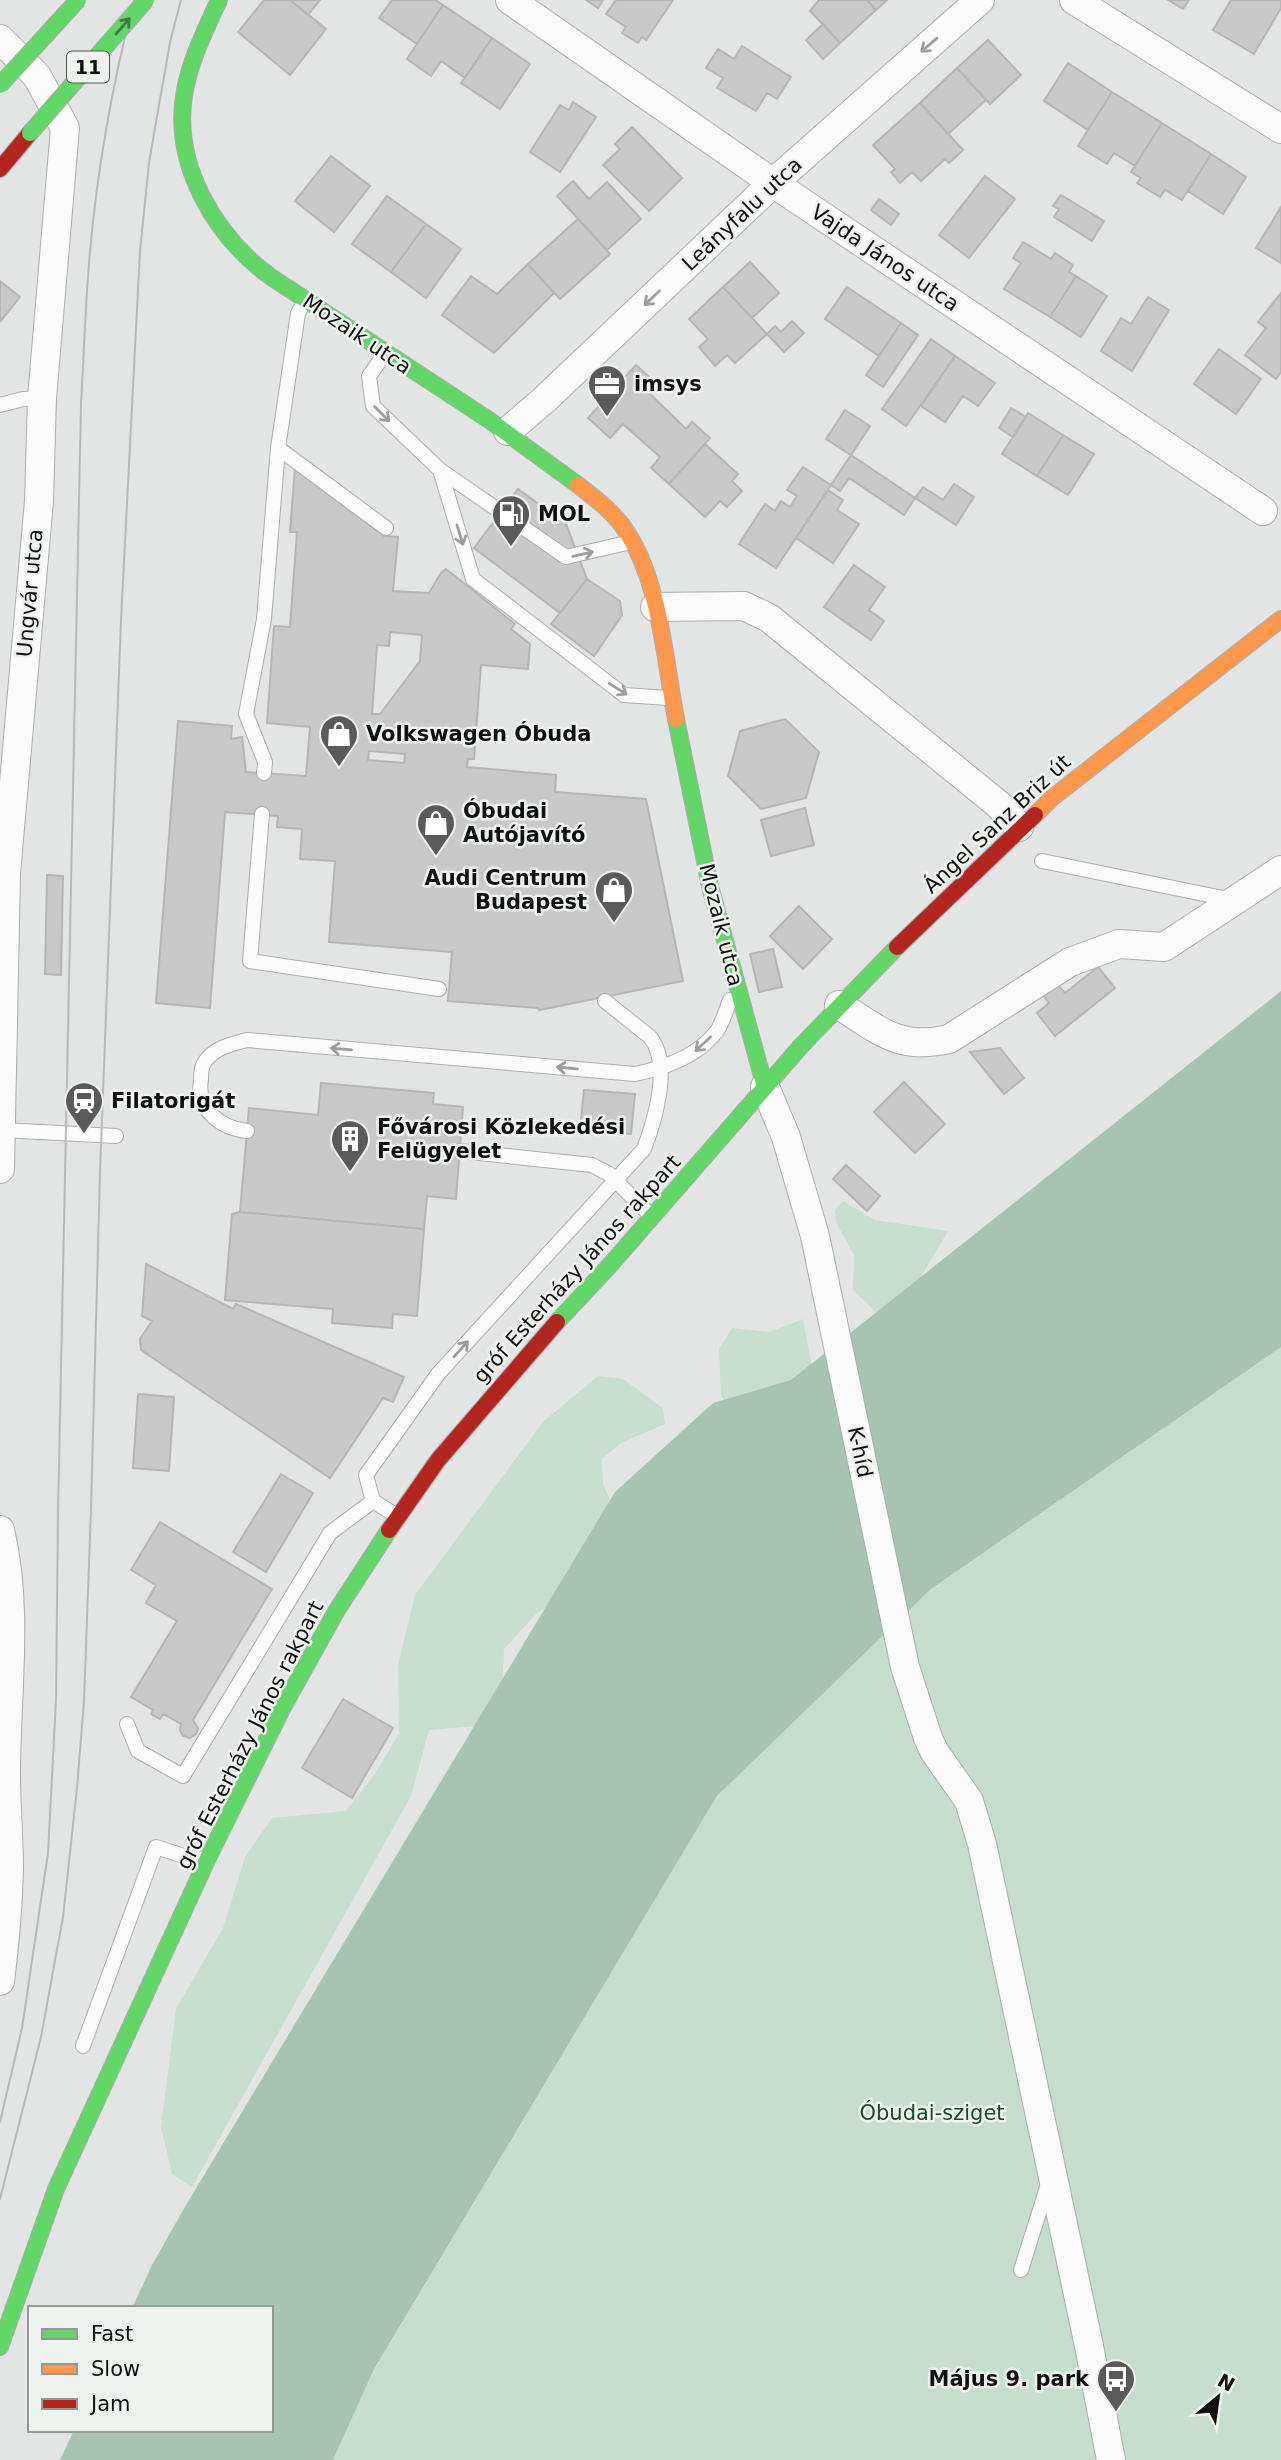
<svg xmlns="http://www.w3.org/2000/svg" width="1281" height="2460" viewBox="0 0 1281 2460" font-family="'DejaVu Sans',sans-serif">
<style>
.green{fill:#c5decd}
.water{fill:#a5c5b0}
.building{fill:#c8c9c8;stroke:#b4b5b4;stroke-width:2;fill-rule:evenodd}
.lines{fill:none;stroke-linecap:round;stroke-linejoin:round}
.lane-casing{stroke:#abadac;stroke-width:16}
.street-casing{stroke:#abadac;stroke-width:30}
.fast-casing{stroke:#abadac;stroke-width:18}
.slow-casing{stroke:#abadac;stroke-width:18}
.jam-casing{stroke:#abadac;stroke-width:18}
.lane{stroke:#fbfbfb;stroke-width:14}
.street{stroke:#fbfbfb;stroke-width:28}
.fast{stroke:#63d668;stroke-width:16}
.slow{stroke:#ff974d;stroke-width:16}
.jam{stroke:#b3261e;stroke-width:16}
.tram{stroke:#b8b9b9;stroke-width:2}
.fast-bridge-casing{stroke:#abadac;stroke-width:18;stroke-linecap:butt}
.fast-bridge{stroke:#63d668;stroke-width:16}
.oneway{stroke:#3d7c40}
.oneway2{stroke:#9c9d9c}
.labels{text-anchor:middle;stroke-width:5;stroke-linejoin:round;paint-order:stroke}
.shield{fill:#eff3f0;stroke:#525352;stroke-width:2}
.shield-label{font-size:19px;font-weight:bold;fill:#0e0f0e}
.street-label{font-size:21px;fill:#0e0f0e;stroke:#eff3f0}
.poi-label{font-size:21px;font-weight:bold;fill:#0e0f0e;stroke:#eff3f0;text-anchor:start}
.park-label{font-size:21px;fill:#164b2d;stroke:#eff3f0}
</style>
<rect width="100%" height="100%" fill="#e3e5e4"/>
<path class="green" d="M843 1201 875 1220 948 1231 907 1301 879 1315 853 1290 854 1255 836 1222 835 1210Z
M803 1319 814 1378 736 1414 721 1396 719 1349 732 1328 769 1332Z
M1281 1347V2460H333L374 2369 718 1795 809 1707 806 1693 870 1648 931 1589Z
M598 1376 623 1379 663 1408 665 1424 621 1443 602 1459 603 1484 623 1531 601 1576 537 1613 504 1649 500 1724 429 1730 411 1796 192 2187 172 2174 161 2127 176 2009 223 1928 245 1857 272 1818 346 1811 374 1775 399 1734 398 1665 415 1595 543 1422Z"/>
<path class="water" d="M1281 991V1347L931 1589 717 1796 374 2369 333 2460H60L74 2430H271V2308H132L152 2265 186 2205 615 1492 713 1403 791 1380Z"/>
<path class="building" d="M264 0H290L326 29 290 75 238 32Z
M290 0H320L308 15Z
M392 0H435L443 5 417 44 379 18Z
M586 0H603L598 8Z
M616 0H673L646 40 642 37 638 43 622 33 626 27 606 14Z
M819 0H867L876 10 840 43 810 11Z
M867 0H887L876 10Z
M1168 0H1189L1183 9Z
M1231 0H1281V8L1254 54 1213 30Z
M443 5 492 38 465 78 441 61 431 76 407 59Z
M823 24 840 43 823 59 806 40Z
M492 38 530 64 500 109 461 83Z
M988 40 1021 75 990 104 957 68Z
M742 46 791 77 777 99 767 93 756 111 717 88 723 78 706 68 718 49 734 59Z
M1068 63 1112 92 1088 130 1044 101Z
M957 68 986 100 948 134 920 103Z
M1112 92 1162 123 1135 166 1114 153 1107 164 1078 146Z
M573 102 596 117 560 172 530 152 560 105 569 110Z
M920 103 963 150 949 163 945 159 921 181 912 172 900 183 891 172 895 169 873 145Z
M1162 123 1211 154 1182 200 1165 190 1160 197 1137 183 1141 178 1131 172Z
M632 127 682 178 649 211 603 165 620 149 615 144Z
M1211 154 1246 177 1223 214 1188 191Z
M331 156 370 186 334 232 295 201Z
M985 176 1015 199 969 258 939 235Z
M573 181 589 199 607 182 641 219 607 250 557 196Z
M1061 195 1104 221 1092 241 1054 217 1059 209 1053 206Z
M387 196 426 224 391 272 352 244Z
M879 199 899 214 891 225 871 210Z
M1281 207V263L1256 248Z
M578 219 610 254 560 299 528 264Z
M426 224 461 249 426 298 391 272Z
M1023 242 1051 259 1055 253 1073 265 1069 272 1076 276 1050 317 1004 289 1021 263 1013 258Z
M750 262 779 293 752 318 723 287Z
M528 264 554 293 494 353 442 315 471 276 497 294Z
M1076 276 1107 296 1081 337 1050 317Z
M0 281 20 297 0 322Z
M723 287 767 334 735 363 727 355 715 366 699 347 708 339 689 319Z
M847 287 901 323 879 356 825 319Z
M1281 293V372L1276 379 1245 355 1266 328 1258 322Z
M1148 297 1169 310 1132 371 1101 351 1121 318 1131 324Z
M792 321 804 333 784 352 767 334 775 326 781 332Z
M901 323 918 335 883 387 866 375Z
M931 339 955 356 906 426 882 409Z
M1219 349 1261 379 1236 414 1194 384Z
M955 356 995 383 978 406 963 396 945 422 921 406Z
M636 365 658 385 650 394 686 429 692 422 710 438 669 484 651 468 660 457 623 424 610 438 588 418Z
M1011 408 1026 417 1013 437 999 428Z
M845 410 870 426 851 455 826 439Z
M1028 413 1063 435 1037 476 1002 454Z
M1063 435 1094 454 1068 495 1037 476Z
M705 444 738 474 732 481 742 491 727 507 720 501 705 517 669 484Z
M851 455 915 498 904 515 849 478 840 491 831 485Z
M803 467 831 485 776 568 739 544 765 504 775 511 781 501 790 507 797 496 787 490Z
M295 468 384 536 398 537 393 591 429 593 441 573 446 569 515 624 511 629 530 644 528 669 481 665 474 759H468L467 767 556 775 555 792 646 799 683 981 539 1010 538 1008 448 1001 452 952 329 942 335 861 300 859 302 829 277 827 278 816 225 812 210 1008 156 1003 178 721 232 726 231 739 242 737 246 772 306 776 310 727 267 723 274 626 290 627 297 532H290ZM390 632 422 635 420 661 380 714H372L377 645 389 646ZM369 751 405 754 404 763 368 760Z
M954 484 974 497 956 525 915 498 923 487 943 500Z
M518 489 566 524 587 579 560 613 474 548Z
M828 490 843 500 837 510 859 524 833 563 796 538Z
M854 565 885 587 869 610 884 621 871 640 824 607Z
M587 579 620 601 622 615 594 656 551 624Z
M785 719 819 752 806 798 761 809 728 776 740 731Z
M805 808 814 845 771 856 761 820Z
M47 875 63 876 61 975 45 974Z
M799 906 832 939 803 969 770 936Z
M773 949 782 987 759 992 750 954Z
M1098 967 1115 988 1055 1036 1037 1013 1049 1003 1043 995 1057 984 1065 993Z
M1000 1048 1024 1078 1004 1094 970 1052Z
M904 1082 945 1124 915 1153 874 1112Z
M321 1083 434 1093 433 1104 463 1107 456 1199 427 1196 424 1229 240 1212 249 1108 318 1115Z
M584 1090 635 1094 631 1134 580 1129Z
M846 1165 880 1196 867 1211 833 1179Z
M240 1212 424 1229 417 1316 393 1314 392 1328 332 1323 333 1309 225 1300 232 1214Z
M146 1264 233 1309 236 1304 404 1377 393 1402 383 1398 330 1478 141 1350 140 1339 152 1321 142 1316Z
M138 1394 174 1397 169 1471 133 1468Z
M281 1474 313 1493 266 1572 233 1552Z
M160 1522 272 1589 193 1720 198 1728 196 1734 190 1738 183 1736 180 1730 181 1724 163 1714 160 1719 151 1714 153 1710 131 1697 177 1621 146 1603 156 1585 131 1570Z
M343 1699 393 1728 352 1798 302 1768Z"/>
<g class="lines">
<defs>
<path id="lane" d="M384 355 369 376 373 406 440 470 566 557 631 542
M0 405 23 399 42 398
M278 448 386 528
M440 470 473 579 624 695 668 698
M264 773 265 762 246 714 264 619 278 448 298 313 305 301
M262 814 250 961 439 989
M1042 861 1233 900
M2 1130 116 1136
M247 1131C219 1128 196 1108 201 1080 201 1075 201 1067 204 1063 213 1048 231 1044 247 1040L635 1074C665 1068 698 1056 717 1031 723 1022 726 1010 730 1000
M460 1151 592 1165 609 1174 651 1216
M397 1516 373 1501 366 1475 438 1374 644 1149C655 1120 672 1064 650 1037L605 1001
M127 1724 138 1751 183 1776 330 1533 373 1501
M83 2046 156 1847 190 1858 205 1859
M1021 2270 1049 2181"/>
<path id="street" d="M510 0 773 183 1263 511
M1074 0 1281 129
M0 39 37 76 65 128 42 398 39 501 6 873 0 1169
M508 431 544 400 773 183 980 0
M655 607 744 606 769 618 999 805 1019 827
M839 1005C879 1030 899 1051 949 1039L1070 962 1119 944 1164 947 1281 870
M765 1087 786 1137 815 1236 905 1667 928 1738 934 1751 969 1801 982 1844 1089 2346 1111 2460
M0 1530C19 1610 6 1693 6 1774 6 1806 9 1838 9 1869 8 1907 5 1943 0 1981"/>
<path id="fast" d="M219 0C205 31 189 62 184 96 173 166 216 237 271 277L489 420 578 485
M676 719 710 886 765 1087
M557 1322 611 1264 801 1046 897 947
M0 2347 56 2189 207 1860 283 1707 337 1610 389 1530"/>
<path id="slow" d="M578 485C596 499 616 514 628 534 660 584 665 661 676 719
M1035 815 1052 798 1281 619"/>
<path id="jam" d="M0 169 30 133
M897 947 1035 815
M389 1530 438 1460 557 1322"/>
</defs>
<use href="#lane" class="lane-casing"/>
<use href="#street" class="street-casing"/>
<use href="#fast" class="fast-casing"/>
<use href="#slow" class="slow-casing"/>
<use href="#jam" class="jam-casing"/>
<use href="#lane" class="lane"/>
<use href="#street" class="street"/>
<use href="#fast" class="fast"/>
<use href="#slow" class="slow"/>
<use href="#jam" class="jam"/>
<path class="tram" d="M0 2122 22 2028 48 1853 56 1700 58 1514 81 403C84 356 85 310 89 264 96 175 112 86 134 0
M0 2199 41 2037 63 1917 77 1788 84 1701 91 1509 100 1172 121 620 140 251 149 163 170 42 181 0"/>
<defs>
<path id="fast-bridge" d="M0 85 78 0
M30 133 146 0"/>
</defs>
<use href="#fast-bridge" class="fast-bridge-casing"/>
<use href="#fast-bridge" class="fast-bridge"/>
</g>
<defs><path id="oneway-shaft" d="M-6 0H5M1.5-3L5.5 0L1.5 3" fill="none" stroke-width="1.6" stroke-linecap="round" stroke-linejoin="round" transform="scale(1.75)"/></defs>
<use class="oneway" href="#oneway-shaft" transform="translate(123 26) rotate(-49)"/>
<g class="oneway2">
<use href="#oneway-shaft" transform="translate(929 45) rotate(139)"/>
<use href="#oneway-shaft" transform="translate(652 298) rotate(136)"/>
<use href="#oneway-shaft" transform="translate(382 414) rotate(45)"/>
<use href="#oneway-shaft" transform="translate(460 535) rotate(73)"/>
<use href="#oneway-shaft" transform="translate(583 554) rotate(-13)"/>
<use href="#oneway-shaft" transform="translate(618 689) rotate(32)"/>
<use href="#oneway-shaft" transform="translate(703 1044) rotate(137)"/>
<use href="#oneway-shaft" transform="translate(341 1049) rotate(-175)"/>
<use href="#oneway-shaft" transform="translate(567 1068) rotate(-175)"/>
<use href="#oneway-shaft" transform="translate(461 1349) rotate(-48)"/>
</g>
<defs>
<symbol id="office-pin" viewBox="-11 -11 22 30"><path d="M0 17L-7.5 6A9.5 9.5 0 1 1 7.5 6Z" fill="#595a59" stroke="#eff3f0"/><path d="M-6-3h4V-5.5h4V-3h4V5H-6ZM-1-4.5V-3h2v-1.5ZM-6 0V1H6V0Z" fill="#fff"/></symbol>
<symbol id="fuel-pin" viewBox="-11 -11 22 30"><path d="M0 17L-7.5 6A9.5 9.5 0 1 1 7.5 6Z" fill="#595a59" stroke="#eff3f0"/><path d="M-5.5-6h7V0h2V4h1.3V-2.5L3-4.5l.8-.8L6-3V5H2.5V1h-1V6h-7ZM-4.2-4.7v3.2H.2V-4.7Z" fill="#fff"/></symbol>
<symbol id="shop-pin" viewBox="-11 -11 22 30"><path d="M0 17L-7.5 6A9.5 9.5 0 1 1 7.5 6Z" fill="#595a59" stroke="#eff3f0"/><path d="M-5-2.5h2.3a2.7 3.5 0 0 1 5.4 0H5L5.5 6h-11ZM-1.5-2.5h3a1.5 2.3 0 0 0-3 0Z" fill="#fff"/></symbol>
<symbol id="station-pin" viewBox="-11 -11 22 30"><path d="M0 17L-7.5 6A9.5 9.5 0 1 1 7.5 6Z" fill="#595a59" stroke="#eff3f0"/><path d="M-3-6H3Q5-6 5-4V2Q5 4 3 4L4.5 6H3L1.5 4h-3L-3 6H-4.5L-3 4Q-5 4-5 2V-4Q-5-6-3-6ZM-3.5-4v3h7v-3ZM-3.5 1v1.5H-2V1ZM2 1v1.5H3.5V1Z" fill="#fff"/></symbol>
<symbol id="building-pin" viewBox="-11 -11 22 30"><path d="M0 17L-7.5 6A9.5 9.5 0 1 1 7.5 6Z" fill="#595a59" stroke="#eff3f0"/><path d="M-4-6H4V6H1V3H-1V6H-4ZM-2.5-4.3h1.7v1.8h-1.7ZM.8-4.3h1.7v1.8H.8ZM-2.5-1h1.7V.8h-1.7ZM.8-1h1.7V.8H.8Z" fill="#fff"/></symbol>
<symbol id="bus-pin" viewBox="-11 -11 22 30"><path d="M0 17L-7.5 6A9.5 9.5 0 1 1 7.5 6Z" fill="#595a59" stroke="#eff3f0"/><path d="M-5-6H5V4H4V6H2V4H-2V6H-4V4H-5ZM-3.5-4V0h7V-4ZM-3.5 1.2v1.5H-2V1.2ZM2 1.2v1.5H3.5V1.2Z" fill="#fff"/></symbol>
</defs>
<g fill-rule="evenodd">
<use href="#office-pin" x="585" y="362" width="44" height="60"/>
<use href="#fuel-pin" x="489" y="492" width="44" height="60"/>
<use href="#shop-pin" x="317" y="712" width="44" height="60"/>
<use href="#shop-pin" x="414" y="801" width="44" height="60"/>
<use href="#shop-pin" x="592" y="868" width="44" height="60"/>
<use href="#station-pin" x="62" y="1079" width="44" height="60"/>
<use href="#building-pin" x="328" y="1117" width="44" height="60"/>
<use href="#bus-pin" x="1094" y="2357" width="44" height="60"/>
</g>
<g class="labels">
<rect class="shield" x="67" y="51.5" width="42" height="31" rx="5"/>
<g class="shield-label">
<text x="88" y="74">11</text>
</g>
<g class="street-label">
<text transform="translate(742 214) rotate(-43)" y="7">Leányfalu utca</text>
<text transform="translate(885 258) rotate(34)" y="7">Vajda János utca</text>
<text transform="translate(357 334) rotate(34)" y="7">Mozaik utca</text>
<text transform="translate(30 593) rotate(-85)" y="7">Ungvár utca</text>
<text transform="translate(997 824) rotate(-43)" y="7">Ángel Sanz Briz út</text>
<text transform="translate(721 925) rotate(76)" y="7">Mozaik utca</text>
<text transform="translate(577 1269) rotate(-48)" y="7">gróf Esterházy János rakpart</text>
<text transform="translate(860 1452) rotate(78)" y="7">K-híd</text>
<text transform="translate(250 1735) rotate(-63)" y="7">gróf Esterházy János rakpart</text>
</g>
<g class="poi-label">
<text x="634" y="391">imsys</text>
<text x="538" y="521">MOL</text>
<text x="366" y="741">Volkswagen Óbuda</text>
<text x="463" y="818">Óbudai<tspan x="463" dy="24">Autójavító</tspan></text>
<text x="587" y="885" text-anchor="end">Audi Centrum<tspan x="587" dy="24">Budapest</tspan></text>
<text x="111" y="1108">Filatorigát</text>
<text x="377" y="1134">Fővárosi Közlekedési<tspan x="377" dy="24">Felügyelet</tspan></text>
<text x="1089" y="2386" text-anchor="end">Május 9. park</text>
</g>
<g class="park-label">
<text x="932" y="2120">Óbudai-sziget</text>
</g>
</g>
<rect x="28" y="2306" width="245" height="126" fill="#eff3f0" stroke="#959896" stroke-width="2"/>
<rect x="42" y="2329" width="35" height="10" fill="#63d668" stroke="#959896" stroke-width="2"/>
<text x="91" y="2341" font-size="21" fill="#0e0f0e">Fast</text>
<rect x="42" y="2364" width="35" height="10" fill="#ff974d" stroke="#959896" stroke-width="2"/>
<text x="91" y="2376" font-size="21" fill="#0e0f0e">Slow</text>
<rect x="42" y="2399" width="35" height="10" fill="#b3261e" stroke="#959896" stroke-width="2"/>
<text x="91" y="2411" font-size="21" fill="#0e0f0e">Jam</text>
<g transform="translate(1218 2397) rotate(29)" stroke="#eff3f0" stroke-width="5" paint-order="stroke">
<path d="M0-5L12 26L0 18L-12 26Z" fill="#0e0f0e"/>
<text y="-10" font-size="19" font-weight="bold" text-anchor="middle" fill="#0e0f0e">N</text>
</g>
</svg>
